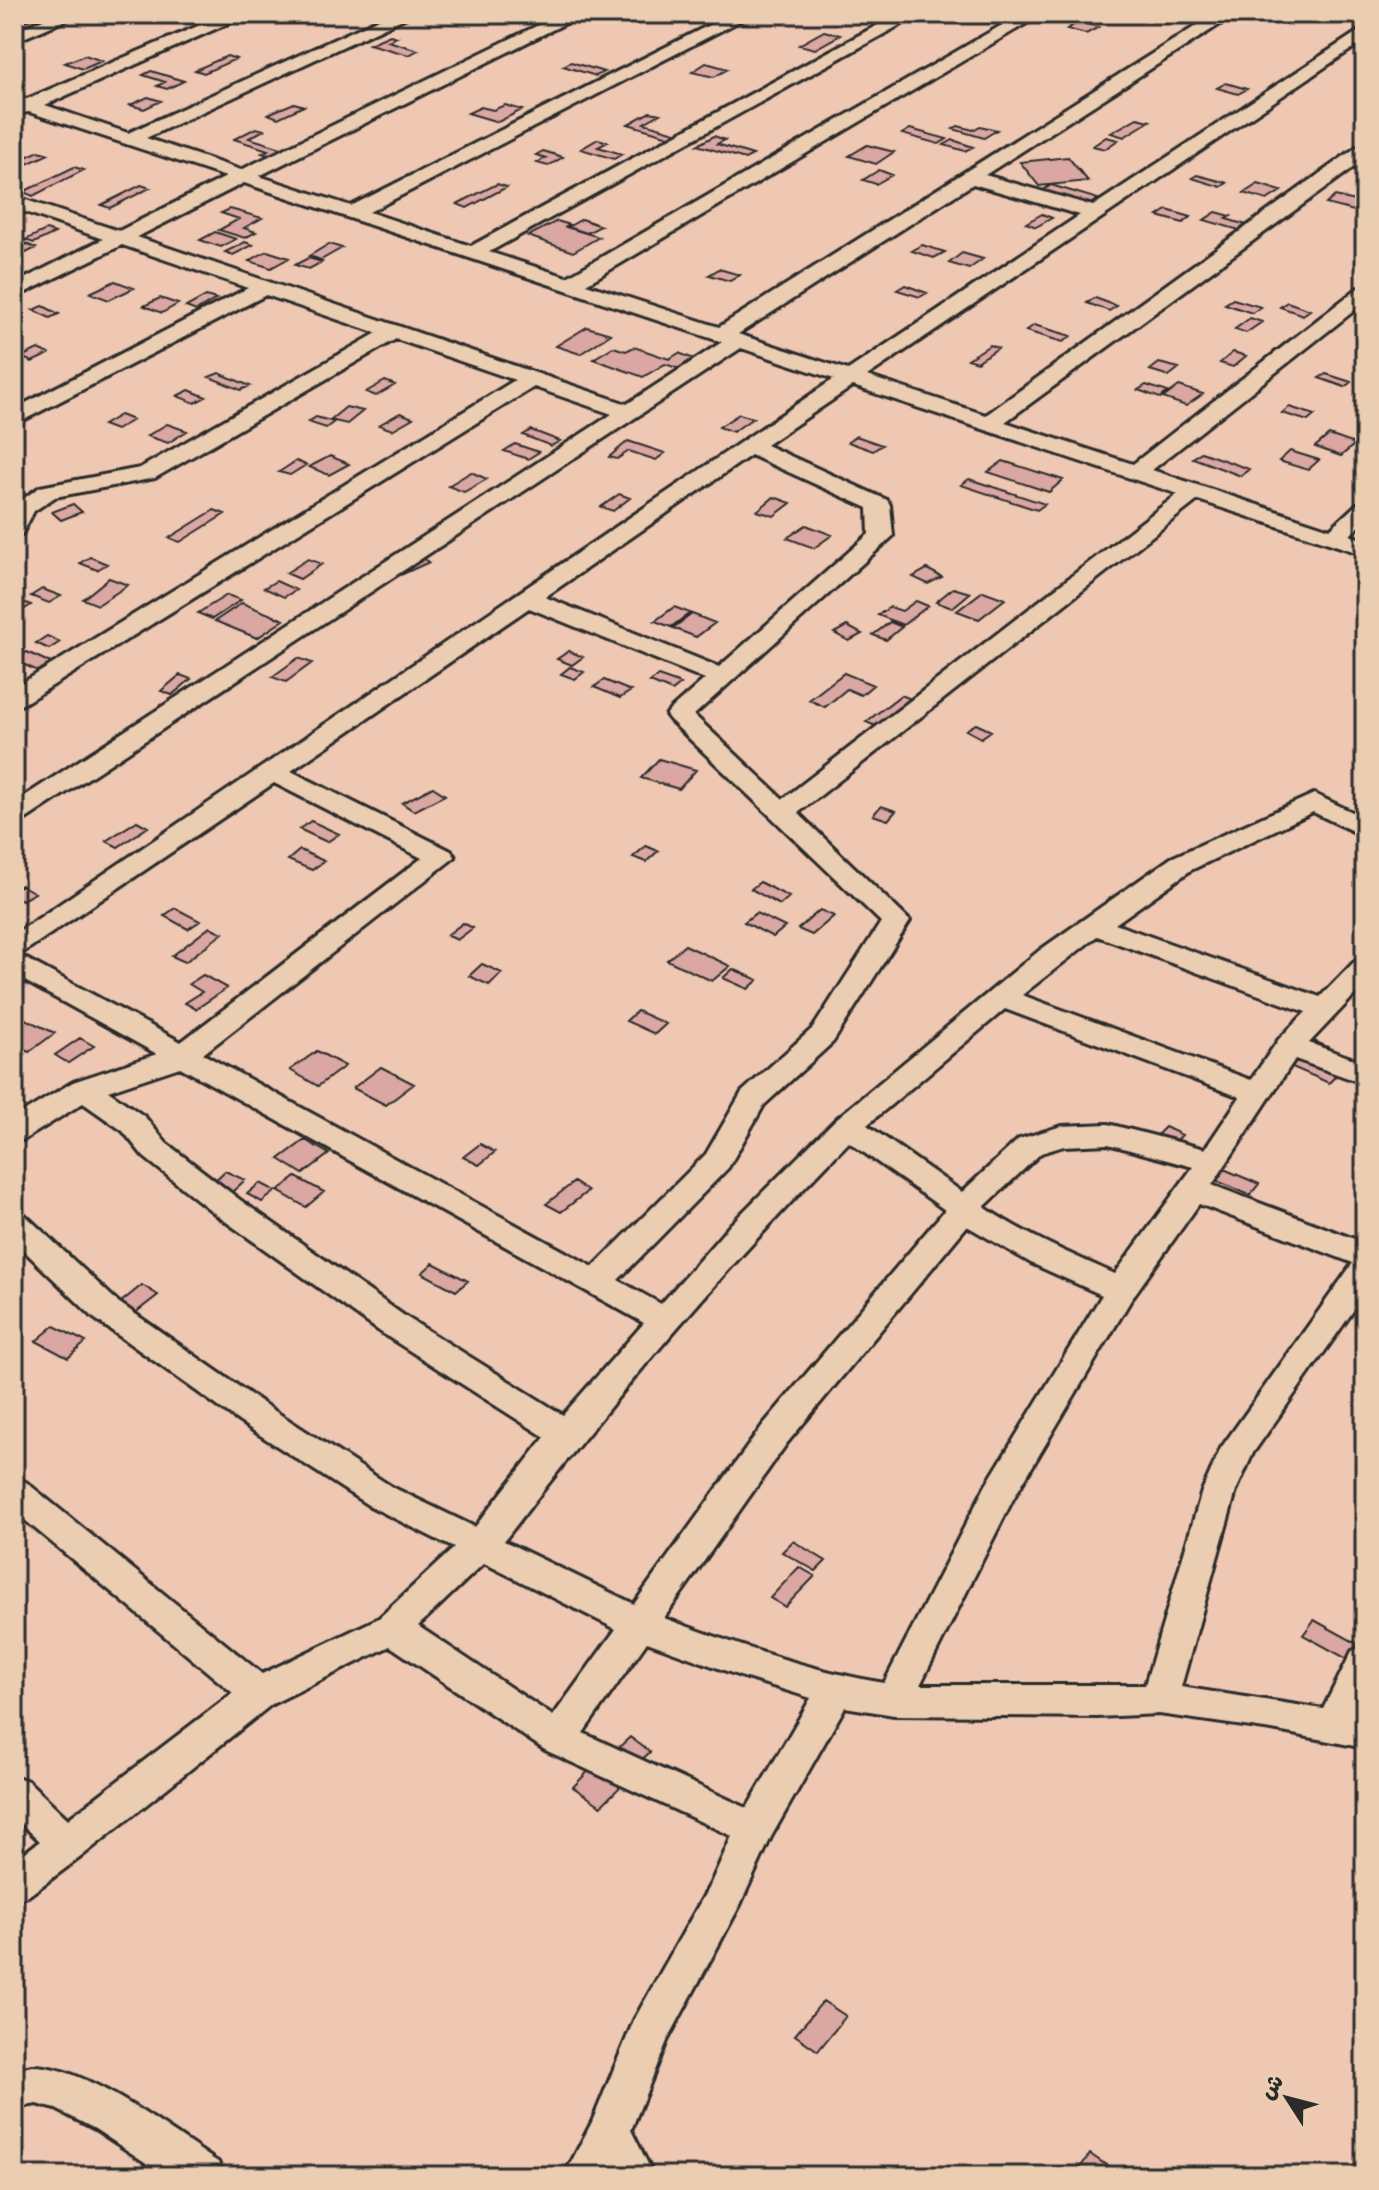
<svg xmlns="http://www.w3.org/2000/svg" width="1379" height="2190" viewBox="0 0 1379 2190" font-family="Caveat,'Playpen Sans Arabic',sans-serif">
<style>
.building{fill:#daa7a3;stroke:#2b2b2b;stroke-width:2}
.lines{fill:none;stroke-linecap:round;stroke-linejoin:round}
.minor-casing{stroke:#2b2b2b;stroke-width:6}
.minor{fill:#ebceb2;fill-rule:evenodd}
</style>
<rect width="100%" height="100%" fill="#efc8b3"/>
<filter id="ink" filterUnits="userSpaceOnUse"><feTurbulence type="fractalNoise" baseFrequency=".0125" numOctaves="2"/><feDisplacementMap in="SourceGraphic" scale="16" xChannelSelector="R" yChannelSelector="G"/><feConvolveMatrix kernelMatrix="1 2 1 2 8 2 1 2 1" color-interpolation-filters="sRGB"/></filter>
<g filter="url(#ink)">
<path class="building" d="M14 14H29L37 17 14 25Z
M1079 22 1099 27 1086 34 1067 29Z
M824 31 840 35 815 49 799 45Z
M390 35 397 37 388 41 418 50 409 55 369 44Z
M85 55 102 61 83 69 65 63Z
M227 56 236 59 204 73 195 70Z
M571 62 604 72 596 76 563 66Z
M706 63 728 69 714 77 692 72Z
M151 71 184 81 167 89 157 86 165 82 143 75Z
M1226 83 1247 89 1238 94 1217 88Z
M148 97 161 101 144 109 130 105Z
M294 103 304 106 278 118 268 114Z
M505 105 522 110 498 122 468 113 481 107 493 110Z
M650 112 660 114 644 123 679 133 672 137 628 124Z
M1137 118 1150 121 1124 137 1111 133Z
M958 126 973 130 980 126 997 130 984 138 953 129Z
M256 128 264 130 249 138 291 151 277 158 262 153 268 150 234 139Z
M910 129 947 139 939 144 902 134Z
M714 136 725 140 717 144 753 155 745 159 697 145Z
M1106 137 1118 140 1105 149 1093 146Z
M598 139 608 142 598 147 622 154 614 159 581 149Z
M953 140 973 147 965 151 944 145Z
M867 145 894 152 876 164 849 156Z
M39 151 49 154 27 164 17 161Z
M543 151 563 157 548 166 537 163 546 158 536 155Z
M1068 157 1088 181 1039 186 1020 162Z
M74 167 84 170 33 196 23 192Z
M879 170 892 175 876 184 863 180Z
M1197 175 1227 183 1221 187 1192 178Z
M497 184 507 187 467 208 457 204Z
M1258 184 1281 191 1267 200 1244 193Z
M141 185 150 188 110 208 101 205Z
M1051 185 1098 199 1089 205 1042 191Z
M1335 196 1363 203 1354 211 1326 204Z
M230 209 262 218 244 228 256 232 245 238 219 230 239 219 221 213Z
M1167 210 1191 217 1183 223 1158 216Z
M1216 212 1231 216 1226 219 1253 227 1246 232 1204 220Z
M1042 214 1052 218 1036 227 1026 223Z
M582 219 601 226 587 233 568 227Z
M557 221 570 225 566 227 599 237 573 252 528 236Z
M46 230 55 233 34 243 25 240Z
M215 232 236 239 221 247 200 240Z
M21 242 36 248 20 256 14 253V246Z
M245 242 253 245 233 255 225 252Z
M329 244 342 248 321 260 309 256Z
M922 245 945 252 934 258 912 251Z
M267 251 289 258 271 268 249 261Z
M962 253 983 259 969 269 949 263Z
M308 258 322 262 309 269 295 265Z
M719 269 740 275 730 281 709 275Z
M115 281 134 288 109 300 90 293Z
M905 285 927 293 920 297 897 290Z
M206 296 216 299 196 311 186 307Z
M160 298 178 304 162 313 144 306Z
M1095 298 1117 306 1109 311 1087 303Z
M1233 299 1261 307 1252 313 1225 304Z
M1287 302 1310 310 1303 315 1280 307Z
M43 306 59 314 50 318 33 310Z
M1250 318 1262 322 1246 333 1235 329Z
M1034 325 1071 336 1063 342 1026 331Z
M587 327 611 334 580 354 556 346Z
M990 345 998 348 977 362 968 359Z
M613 347 626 351 634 347 669 359 679 353 699 361 683 370 665 364 643 377 593 359Z
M38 349 49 354 32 362 21 357Z
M1233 352 1246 356 1233 367 1220 363Z
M1159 363 1179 368 1169 376 1150 370Z
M219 373 250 386 241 390 209 377Z
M1326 374 1351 382 1345 387 1319 378Z
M385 381 395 385 376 396 366 392Z
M1146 385 1168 392 1160 398 1138 390Z
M1179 386 1203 394 1186 406 1163 398Z
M189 390 206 397 195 403 177 396Z
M346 407 363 411 347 424 330 420Z
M1289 407 1315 415 1308 421 1282 413Z
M400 413 413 418 392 430 379 425Z
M739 414 753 418 733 432 719 427Z
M120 415 133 420 116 430 103 425Z
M316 417 334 422 326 428 308 422Z
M167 424 187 431 168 443 147 436Z
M531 430 560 441 551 446 523 435Z
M1329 435 1355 444 1341 456 1315 447Z
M856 436 882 445 873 451 848 442Z
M628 441 665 453 656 460 629 451 617 459 609 457Z
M515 444 539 452 528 459 504 451Z
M1290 451 1319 460 1308 470 1279 461Z
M1201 452 1249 469 1241 476 1193 458Z
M330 456 349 464 329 475 309 467Z
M296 461 306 465 290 475 279 472Z
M1003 461 1063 480 1049 492 988 472Z
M471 472 487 479 464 492 448 486Z
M969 479 1045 504 1037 510 961 485Z
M619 494 630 498 613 511 601 507Z
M774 497 791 503 774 516 757 511Z
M73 504 82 512 61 520 52 512Z
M214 510 225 514 180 542 169 538Z
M806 525 832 535 814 548 787 538Z
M418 555 429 562 401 575 390 569Z
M90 557 107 564 97 570 80 563Z
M308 559 322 564 300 579 286 573Z
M927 569 942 577 928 584 913 577Z
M109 578 128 585 98 605 83 599Z
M276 581 296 590 284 597 264 588Z
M953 588 970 593 952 608 936 602Z
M42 589 61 596 49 603 31 596Z
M983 591 1005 599 979 619 957 611Z
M227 595 241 600 212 619 198 613Z
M18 600 31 605 14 616V603Z
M916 601 928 606 903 625 878 615 890 607 902 611Z
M242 603 284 620 257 638 215 621Z
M674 607 690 613 671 627 655 621Z
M692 614 715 623 696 637 673 628Z
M890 622 902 627 886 640 873 635Z
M847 626 862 634 849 641 834 633Z
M47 636 60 642 49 649 36 643Z
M569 651 583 657 572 665 557 659Z
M27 652 53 664 40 672 14 660Z
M298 658 312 663 286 682 272 677Z
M570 667 584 672 575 679 561 674Z
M844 673 873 685 861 695 847 689 825 707 809 700Z
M180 675 191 679 172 695 161 691Z
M658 676 681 684 672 691 650 682Z
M604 680 631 691 620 698 594 687Z
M901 695 916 701 881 728 866 722Z
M976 724 991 731 981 738 966 730Z
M659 759 696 770 679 789 641 778Z
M433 787 445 795 414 811 402 803Z
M881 806 896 811 888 820 873 815Z
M137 821 148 827 118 847 106 841Z
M311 821 339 834 327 842 299 829Z
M646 846 658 851 646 862 633 857Z
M300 850 324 861 312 870 288 860Z
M760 882 789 897 780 905 751 889Z
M21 885 35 893 22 900 14 895V889Z
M175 908 200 921 188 929 164 916Z
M820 910 834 916 812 935 798 929Z
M756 913 785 927 773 937 744 922Z
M463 923 473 928 457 940 447 935Z
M210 927 223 933 185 962 172 956Z
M685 945 730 966 712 981 667 960Z
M482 964 502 973 489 985 469 976Z
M733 969 758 980 748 989 723 978Z
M203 975 227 988 196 1009 185 1003 202 992 189 984Z
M637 1011 666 1024 655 1034 626 1021Z
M25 1019 55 1033 29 1052 14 1045V1027Z
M80 1038 94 1046 68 1063 55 1055Z
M1307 1038 1328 1047 1324 1051 1349 1062 1329 1083 1283 1063Z
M317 1051 345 1066 318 1086 290 1070Z
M381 1067 414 1084 386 1105 353 1088Z
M1165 1127 1182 1135 1160 1157 1144 1148Z
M305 1140 329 1154 303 1174 279 1159Z
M480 1144 495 1152 479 1165 463 1157Z
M1219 1167 1259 1184 1250 1195 1210 1178Z
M225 1171 245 1180 231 1193 211 1184Z
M296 1177 324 1192 306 1207 278 1191Z
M574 1182 588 1191 561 1212 546 1204Z
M260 1183 276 1191 262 1202 247 1194Z
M433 1263 468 1281 456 1291 422 1273Z
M142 1285 158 1295 130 1317 115 1307Z
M54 1326 86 1342 68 1358 36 1341Z
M793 1541 826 1561 816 1571 782 1552Z
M799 1567 815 1576 785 1607 770 1598Z
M1314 1620 1358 1644 1347 1659 1303 1635Z
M630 1737 650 1752 621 1779 601 1764Z
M595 1764 623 1784 601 1806 573 1787Z
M823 2001 846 2016 818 2051 795 2035Z
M1090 2154 1109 2167 1103 2176H1074Z"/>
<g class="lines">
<defs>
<path id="minor" d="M56 14H80L14 42V31Z
M226 14H249L45 105 128 133 390 14H413L146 138 241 170 561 14H584L259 176 351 206 731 14H753L369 212 471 246 898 14H920L489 252 567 277 1021 14H1042L586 284 719 327 1215 14H1236L985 175 1093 206 1365 27V40L867 376 986 415 1358 146 1365 144V159L1005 422 1133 464 1358 288 1365 286V302L1152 470 1330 529 1357 504 1365 502V521L1350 535 1365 540V555L1198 500 798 813 910 921 833 1042 764 1105 728 1168 618 1280 661 1304 731 1224 836 1119 1040 950 1171 858 1314 794 1365 818V837L1313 812 1191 870 1115 924 1320 997 1355 961 1365 958V984L1309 1043 1365 1063V1084L1295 1059 1212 1185 1365 1243V1294L1253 1453 1236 1491 1181 1687 1323 1709 1352 1651 1365 1646V1699L1357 1716 1365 1718V1748L1272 1730 1159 1714 1097 1717 894 1715 845 1707 771 1837 740 1905 667 2041 631 2130 654 2176H564L592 2122 634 2020 711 1883 732 1836 545 1750 390 1646 272 1704 82 1856 28 1896 14 1901V1861L40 1841 14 1817V1776L28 1781 68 1819 233 1693 14 1511V1478L26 1482 262 1674 379 1618 454 1548 368 1505 240 1422 94 1318 14 1241V1212L25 1215 118 1302 264 1404 392 1487 475 1527 545 1437 382 1333 218 1216 144 1157 123 1131 83 1103 25 1139 14 1142V1118L73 1082 157 1054 14 975V935L834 379 741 348 23 821 14 823V803L612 414 534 387 23 704 14 707V688L515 380 396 339 155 478 55 497 34 511 22 534 14 536V505L40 487 140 468 377 333 266 295 14 425V409L248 288 122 245 14 298V284L103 239 14 208V196L119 231 226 177 29 112 14 114V96L27 99ZM244 183 722 342 627 404 137 237ZM973 184 1080 215 848 370 738 334ZM853 386 1178 494 783 799 694 715 893 536 890 505 887 500 766 445ZM751 455 868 508 869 534 719 667 545 597ZM529 608 705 679 670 710 666 715 670 720 881 922 813 1028 742 1092 706 1154 593 1267 203 1054 455 857 451 851 291 771ZM274 783 422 858 181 1042 19 955ZM1097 936 1306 1012 1279 1039 1251 1080 1022 995ZM1005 1009 1240 1097 1205 1149 1108 1124 1062 1126 1019 1139 962 1192 867 1125ZM180 1067 644 1323 563 1415 406 1317 240 1200 166 1143 145 1117 108 1091ZM849 1142 945 1210 763 1425 634 1604 504 1541C611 1400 725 1268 849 1142ZM1108 1144 1193 1167 1115 1274C1070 1254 1025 1235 984 1207L1041 1153 1064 1146ZM1199 1204 1353 1263 1221 1448 1202 1491 1145 1685H920L1013 1499 1132 1298ZM967 1226 1031 1263 1102 1295 986 1485 884 1683C808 1670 737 1645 664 1618L787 1443ZM484 1563 616 1629 553 1716 418 1626ZM647 1642 740 1676 811 1698 747 1808 583 1733Z
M32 2066C86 2065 173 2133 218 2162L224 2176H166L95 2129 56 2109 37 2104 14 2108V2070Z"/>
</defs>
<use href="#minor" class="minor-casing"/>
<use href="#minor" class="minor"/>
</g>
</g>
<rect width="1379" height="2190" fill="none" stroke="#ebceb2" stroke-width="48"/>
<rect x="24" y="24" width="1331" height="2142" fill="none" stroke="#2b2b2b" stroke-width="3" filter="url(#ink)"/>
<g transform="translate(1287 2098) rotate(306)" stroke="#ebceb2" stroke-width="6" paint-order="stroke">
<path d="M0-6L14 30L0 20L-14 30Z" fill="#2b2b2b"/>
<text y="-12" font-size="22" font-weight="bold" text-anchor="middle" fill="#2b2b2b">ش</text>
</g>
</svg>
